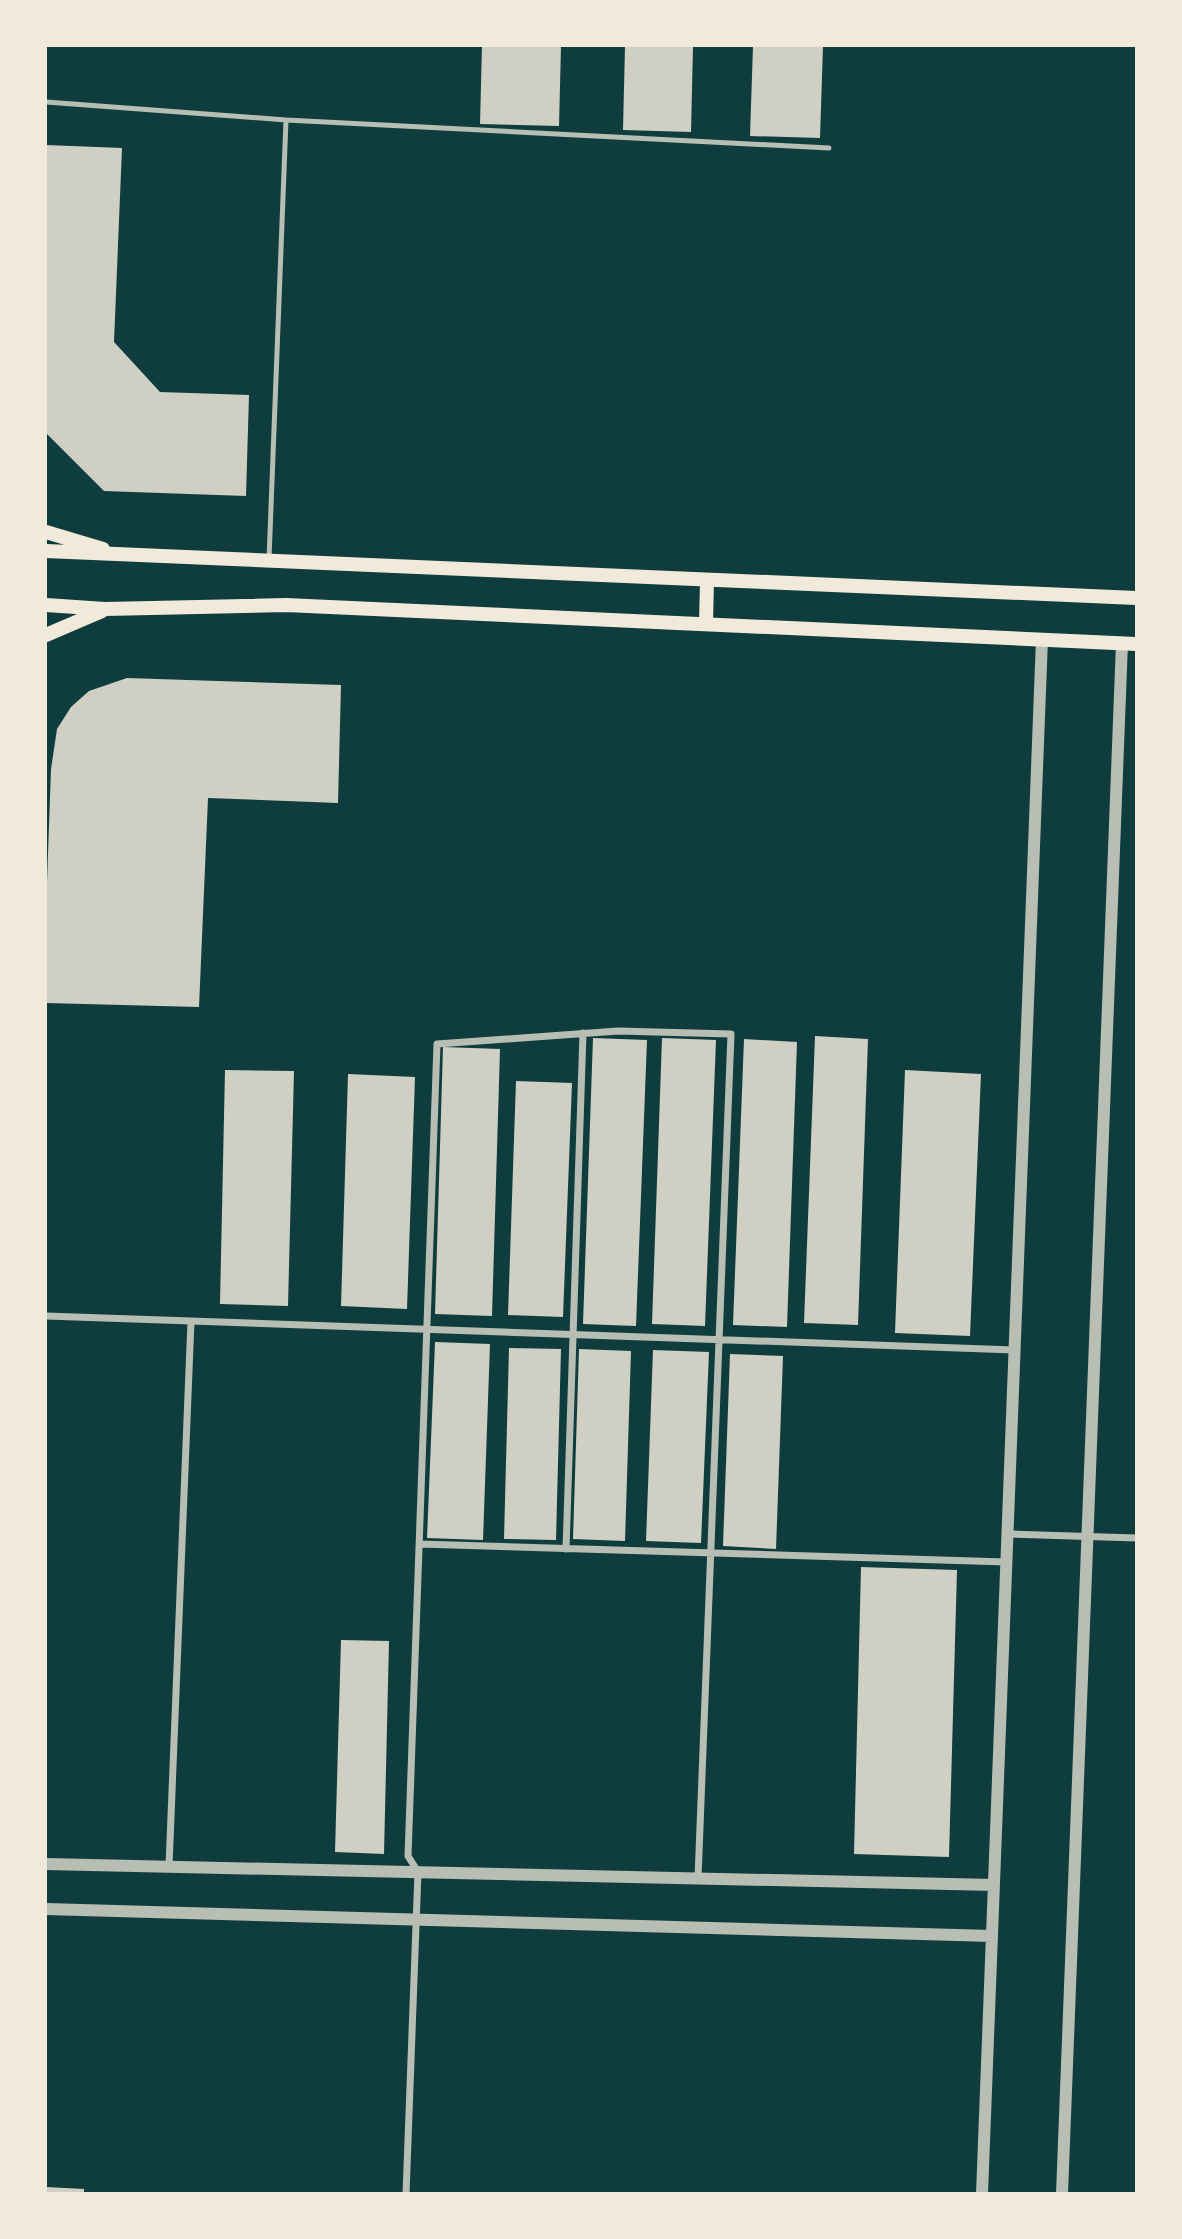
<svg xmlns="http://www.w3.org/2000/svg" width="1182" height="2239" viewBox="0 0 1182 2239" font-family="'Sofia Sans Condensed',sans-serif">
<style>
.building{fill:#cfcfc3}
.lines{fill:none;stroke-linecap:round;stroke-linejoin:round}
.service{stroke:#b8beb3;stroke-width:5}
.minor{stroke:#b8beb3;stroke-width:7}
.tertiary{stroke:#b8beb3;stroke-width:12}
.secondary{stroke:#f1e9da;stroke-width:14}
</style>
<rect width="100%" height="100%" fill="#0f3d3e"/>
<path class="building" d="M482 46H561L559 126 480 124Z
M625 46H693L691 132 623 130Z
M753 46H823L820 138 750 136Z
M46 145 122 148 114 342 160 392 249 395 246 496 104 491 46 433Z
M127 678 341 685 338 803 208 798 199 1007 46 1003V910L51 769 57 729 71 707 89 691Z
M815 1036 868 1039 858 1325 804 1323Z
M593 1038 647 1040 636 1326 583 1324Z
M662 1038 716 1040 705 1326 652 1324Z
M744 1039 797 1042 787 1327 733 1325Z
M443 1047 500 1049 492 1316 435 1314Z
M225 1070 294 1071 288 1306 220 1304Z
M905 1070 981 1074 970 1336 895 1333Z
M348 1074 415 1077 407 1309 341 1306Z
M516 1081 572 1083 563 1317 508 1315Z
M435 1342 490 1344 483 1540 427 1538Z
M509 1348 561 1349 556 1540 504 1539Z
M579 1349 631 1351 625 1541 573 1539Z
M653 1350 709 1352 701 1543 646 1541Z
M730 1354 783 1356 776 1549 723 1546Z
M861 1567 957 1570 949 1857 854 1854Z
M341 1640 389 1641 384 1854 335 1852Z
M46 2187 84 2189V2194H46Z"/>
<g class="lines">
<path class="service" d="M46 102 286 120 829 148
M269 559 286 120"/>
<path class="minor" d="M46 1316 191 1321 169 1866
M191 1321 1014 1350
M1007 1534 1136 1538
M419 1544 1006 1562
M566 1549 583 1033
M406 2194 418 1872 408 1856 437 1044 618 1031 731 1034 698 1878"/>
<path class="tertiary" d="M46 1864 994 1885
M46 1909 992 1936
M982 2194 1042 639
M1062 2194 1122 643"/>
<path class="secondary" d="M46 532 103 549
M46 551 1136 598
M46 605 105 609 286 605 1136 644
M706 624 707 580
M46 635 102 611"/>
</g>
<rect width="1182" height="2239" fill="none" stroke="#f1e9da" stroke-width="94"/>
</svg>
